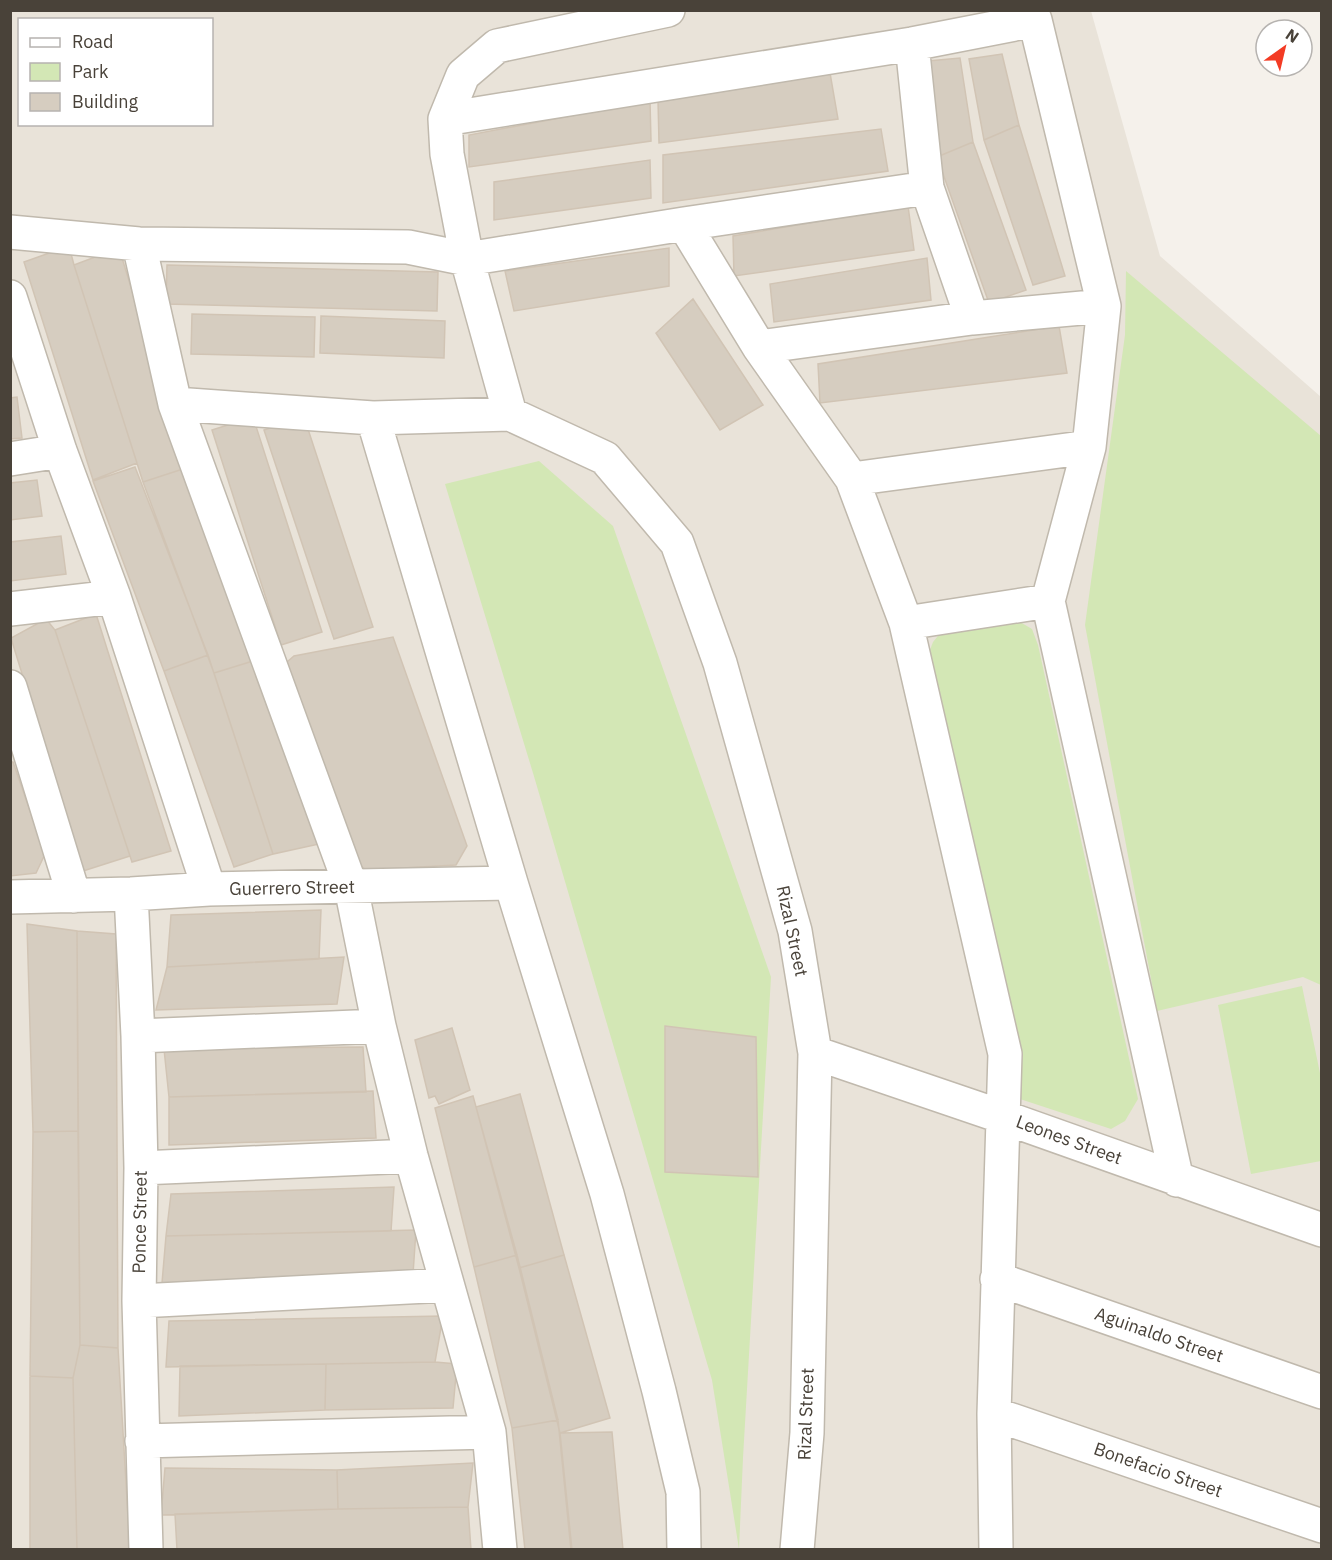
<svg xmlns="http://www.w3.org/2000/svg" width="1332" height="1560" viewBox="0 0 1332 1560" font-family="'IBM Plex Sans',sans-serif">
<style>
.residential{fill:#e9e3d9;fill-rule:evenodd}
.green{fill:#d3e7b5}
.building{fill:#d6cdc0;stroke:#d1c4b4;stroke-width:1.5}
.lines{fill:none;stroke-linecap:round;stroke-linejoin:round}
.street-casing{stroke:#c0b9ad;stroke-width:36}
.street{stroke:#fff;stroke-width:33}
.labels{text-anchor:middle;stroke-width:4.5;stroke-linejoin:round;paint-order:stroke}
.street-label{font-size:18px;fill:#494239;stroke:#fff}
</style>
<rect width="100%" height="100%" fill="#f5f1eb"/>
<path class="residential" d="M11 11H1091L1160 256 1321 397V1549L11 1550ZM20 20H212V124H20Z"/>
<path class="green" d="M1126 271 1321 436V985L1303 977 1157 1011 1085 625 1125 335Z
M539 461 613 526 771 977 743 1458 739 1549 712 1380 533 773 445 484Z
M1020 622 1032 629 1038 645 1138 1099 1125 1121 1111 1129 1020 1099 986 948 925 663 933 642 946 626Z
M1302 986 1321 1078V1161L1251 1174 1218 1005Z"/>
<path class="building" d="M1002 54 1019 125 984 140 969 59Z
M960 58 973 142 937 157 928 61Z
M830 73 838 119 659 143 658 100Z
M650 101 651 141 469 167V135Z
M1019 125 1065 276 1033 285 984 140Z
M881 129 888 171 663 203V155Z
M973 142 1026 290 989 303 937 157Z
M650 160 651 198 494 220V182Z
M908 206 914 250 734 276 733 236Z
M69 246 74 265 137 463 93 480 24 262Z
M119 248 186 468 143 482 74 265Z
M669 248V286L514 311 505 271Z
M927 258 931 300 774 322 770 284Z
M167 265 438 272 437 311 166 304Z
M693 299 763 405 720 430 656 333Z
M192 314 315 317 314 357 191 354Z
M321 316 445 321 444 358 320 353Z
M1059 326 1067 373 820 403 818 364Z
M17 397 22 438 10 439V398Z
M253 417 322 632 281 645 212 430Z
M304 417 373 627 334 639 264 430Z
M135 467 208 655 164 671 93 481Z
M186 468 253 661 214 673 143 482Z
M37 480 42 516 10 520V483Z
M61 536 66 574 10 581V542Z
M96 614 171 851 132 862 55 630Z
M46 619 55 630 130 856 83 871 11 638Z
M393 637 467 846 456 865 366 870 357 863 350 854 287 662 294 656Z
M208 655 273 854 234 867 164 671Z
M253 661 319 844 273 854 214 673Z
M10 762H13L45 854 36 873 10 876Z
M321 910 319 959 167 967 171 915Z
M27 924 77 931 78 1131 33 1132Z
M77 931 116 934 118 1348 80 1345Z
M344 957 337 1004 156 1010 167 967Z
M665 1026 756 1037 758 1177 665 1172Z
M452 1028 470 1090 439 1104 435 1096 429 1098 415 1040Z
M363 1047 366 1092 169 1097 164 1049Z
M373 1091 376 1138 169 1145V1097Z
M520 1094 564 1255 519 1268 476 1107Z
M473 1096 517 1255 474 1267 435 1108Z
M78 1131 80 1345 73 1378 30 1376 33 1132Z
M394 1187 391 1231 166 1236 171 1194Z
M416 1230 413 1274 162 1283 166 1236Z
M517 1255 558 1420 512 1428 474 1267Z
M564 1255 610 1418 560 1433 519 1268Z
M443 1316 435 1362 166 1367 169 1321Z
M80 1345 118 1348 130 1550H77L73 1378Z
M435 1362 457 1364 453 1408 325 1410 326 1364Z
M326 1364 325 1410 179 1416 180 1366Z
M30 1376 73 1378 77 1550H30Z
M558 1420 571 1550H525L512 1428Z
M612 1432 623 1550H572L560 1433Z
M473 1463 468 1507 338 1509 337 1470Z
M165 1468 337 1470 338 1509 161 1515Z
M468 1507 471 1550H177L175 1514 338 1509Z"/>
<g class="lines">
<defs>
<path id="street" d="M912 44 927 188 972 318
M445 119 912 44 1035 20 1104 306 1089 447 1048 601 1177 1180
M684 224 759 347 852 479 906 623 1005 1054 994 1414 996 1550
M10 232 139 244 408 247 467 259 684 224 927 188
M139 244 175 404 351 887 379 1026 411 1156 489 1432 500 1550
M10 297 60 451 114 597 209 889
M759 347 972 318 1104 306
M175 404 373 418 510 414 605 458 677 543 720 663 795 931 815 1053 807 1433 797 1550
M510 414 467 259 447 154 445 119 463 75 497 46 668 10
M373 418 511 883 607 1194 659 1391 683 1492 684 1550
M10 459 60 451
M852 479 1089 447
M10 609 114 597
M906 623 1048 601
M10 687 74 896
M131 894 138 1036 141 1168 139 1301 146 1550
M10 897 131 894 209 889 511 883
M138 1036 379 1026
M815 1053 1003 1117 1322 1230
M141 1168 411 1156
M997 1279 1322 1392
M139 1301 447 1285
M994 1414 1322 1526
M142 1441 489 1432"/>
</defs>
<use href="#street" class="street-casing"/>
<use href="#street" class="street"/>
</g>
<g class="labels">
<g class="street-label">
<text transform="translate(292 888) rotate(-1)" y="6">Guerrero Street</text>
<text transform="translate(792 931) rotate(78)" y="6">Rizal Street</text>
<text transform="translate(1069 1140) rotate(20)" y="6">Leones Street</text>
<text transform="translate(140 1222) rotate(-89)" y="6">Ponce Street</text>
<text transform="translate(1159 1335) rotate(19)" y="6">Aguinaldo Street</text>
<text transform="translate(806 1414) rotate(-88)" y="6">Rizal Street</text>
<text transform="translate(1158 1470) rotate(19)" y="6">Bonefacio Street</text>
</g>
</g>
<rect width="1332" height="1560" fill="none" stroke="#494239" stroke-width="24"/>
<rect x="18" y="18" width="195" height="108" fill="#ffffff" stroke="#b6b3b0" stroke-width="1.5"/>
<rect x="30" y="38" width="30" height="9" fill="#ffffff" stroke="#b6b3b0" stroke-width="1.5"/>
<text x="72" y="48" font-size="18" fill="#494239">Road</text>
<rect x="30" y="63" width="30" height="18" fill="#d3e7b5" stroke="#b6b3b0" stroke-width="1.5"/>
<text x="72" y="78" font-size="18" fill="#494239">Park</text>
<rect x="30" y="93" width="30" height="18" fill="#d6cdc0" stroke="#b6b3b0" stroke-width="1.5"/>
<text x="72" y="108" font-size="18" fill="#494239">Building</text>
<g transform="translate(1284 48) rotate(34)"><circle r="28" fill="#ffffff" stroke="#b6b3b0" stroke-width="1.5"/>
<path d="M0-4.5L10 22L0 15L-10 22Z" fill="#f33b24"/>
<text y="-9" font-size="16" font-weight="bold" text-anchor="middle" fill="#494239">N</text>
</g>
</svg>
